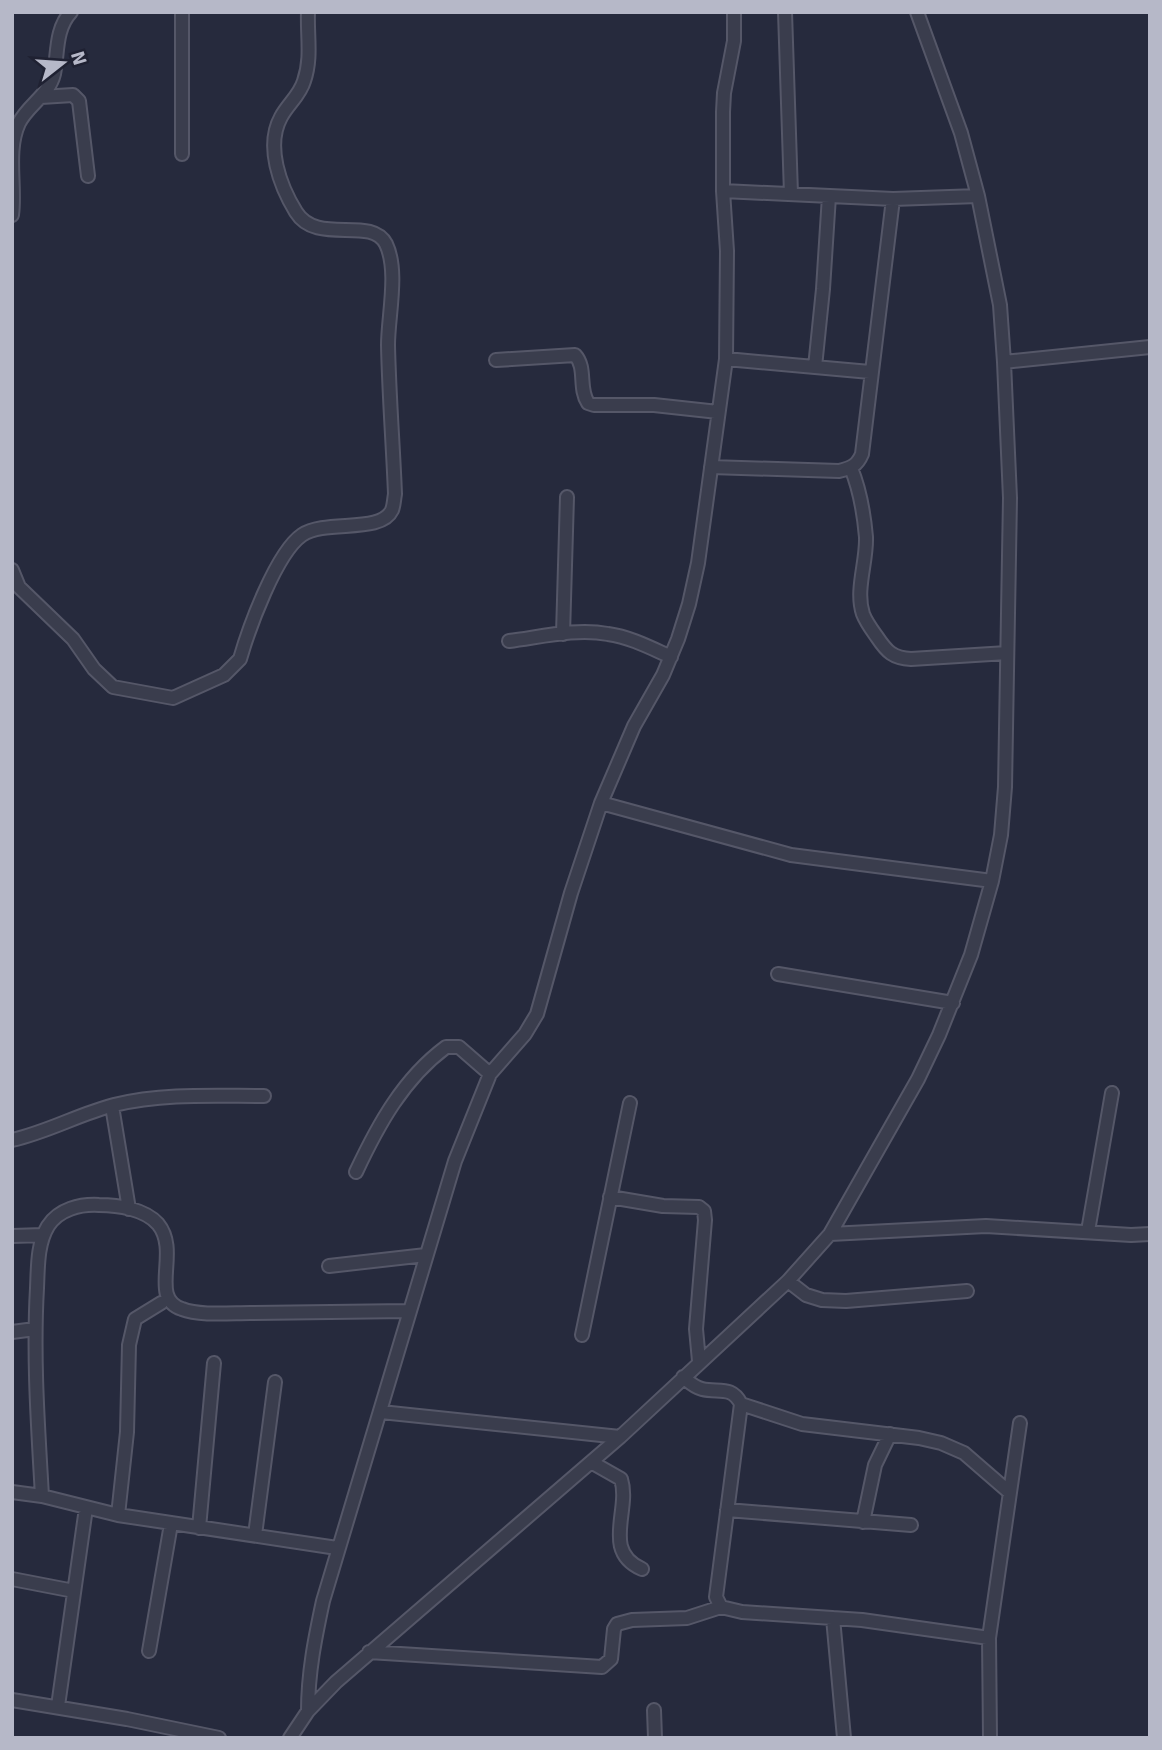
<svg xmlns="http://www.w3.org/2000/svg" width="1162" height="1750" viewBox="0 0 1162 1750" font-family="Signika,sans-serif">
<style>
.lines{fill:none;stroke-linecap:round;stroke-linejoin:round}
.street-casing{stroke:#555768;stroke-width:16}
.street{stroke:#3a3d4d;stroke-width:12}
</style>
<rect width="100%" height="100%" fill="#262a3d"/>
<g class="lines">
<defs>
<path id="street" d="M182 12V154
M785 12 791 194
M41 97 73 95 79 101 88 176
M723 191 893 199 978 196
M12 215C16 186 6 151 19 123 28 105 49 95 54 74 58 54 55 29 71 12
M726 359 870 372
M496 360 575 355C587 368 578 388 588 403L594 405H654L718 412
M1004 362 1150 347
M815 367 823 289 829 196
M711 467 839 471C851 468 857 466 862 454L893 199
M851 468C860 490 864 514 866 537 867 562 855 590 863 614 866 622 872 630 877 637 887 652 893 658 911 659L1007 653
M12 570 19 587 73 639 94 669 113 687 173 698 224 675 240 659C249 628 276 553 302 535 326 519 381 534 392 510 394 505 394 499 395 494 393 444 389 394 388 345 388 316 399 271 386 244 371 215 317 246 296 212 280 186 265 146 281 117 288 104 300 95 304 81 312 58 307 36 308 12
M563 634 567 497
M509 641C541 637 576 628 608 634 630 637 651 648 671 657
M601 803 791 855 992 881
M778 974 953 1003
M112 1106 129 1209
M12 1140C48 1132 79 1114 114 1105 163 1093 214 1096 264 1096
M356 1172C378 1125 403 1079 446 1047H459L490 1074
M610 1197 663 1206 699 1207 704 1211 705 1220 696 1329 699 1361
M1088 1231 1112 1093
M830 1234 986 1226 1131 1235 1150 1234
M12 1236 43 1235
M329 1266 426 1255
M788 1281 806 1295 822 1300 846 1301 967 1291
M12 1332 35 1329
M582 1335 630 1103
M683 1377C689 1382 694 1387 702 1389 718 1393 732 1385 741 1404L716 1597 721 1607 742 1612 862 1620 989 1638
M741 1404 802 1424 919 1438 941 1443 964 1453 1009 1492
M381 1412 620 1437
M591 1462 621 1479C631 1510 601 1551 642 1569
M12 1492 42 1496 118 1515 337 1548
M42 1496C38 1426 33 1358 37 1288 38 1268 37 1244 48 1226 59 1209 80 1204 99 1205 118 1205 145 1209 158 1224 181 1252 148 1298 182 1309 199 1316 231 1313 250 1313 304 1312 357 1312 410 1311
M727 1510 911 1525
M118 1515 127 1432 129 1345 135 1319 161 1303
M863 1522 875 1465 890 1434
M199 1528 214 1363
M255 1535 275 1382
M12 1579 74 1591
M833 1618 844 1738
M149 1651 171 1524
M369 1652 602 1667 611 1659 614 1629 617 1624 632 1620 687 1618 721 1607
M12 1700 127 1719 219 1738
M58 1706 86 1508
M654 1710 655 1738
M308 1711C308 1673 315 1638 323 1601L455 1161 490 1074 525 1034 537 1014 571 893 601 803 634 726 663 675 678 639 689 604 698 563 726 359 727 251 723 191V112L724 93 734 41V12
M290 1738 308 1711 336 1682 620 1437 788 1281 830 1234 918 1079 939 1035 971 955 992 881 1001 835 1005 787 1010 498 1004 362 1000 305 978 196 961 133 917 12
M990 1738 989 1638 1020 1423"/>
</defs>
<use href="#street" class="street-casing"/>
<use href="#street" class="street"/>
</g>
<rect width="1162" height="1750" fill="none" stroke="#b6b8c8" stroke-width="28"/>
<g transform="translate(63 63) rotate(73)" stroke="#1f2132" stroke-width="5" paint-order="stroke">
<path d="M0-5L12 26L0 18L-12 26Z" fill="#b6b8c8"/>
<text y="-10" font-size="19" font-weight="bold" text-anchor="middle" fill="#b6b8c8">N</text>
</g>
</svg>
